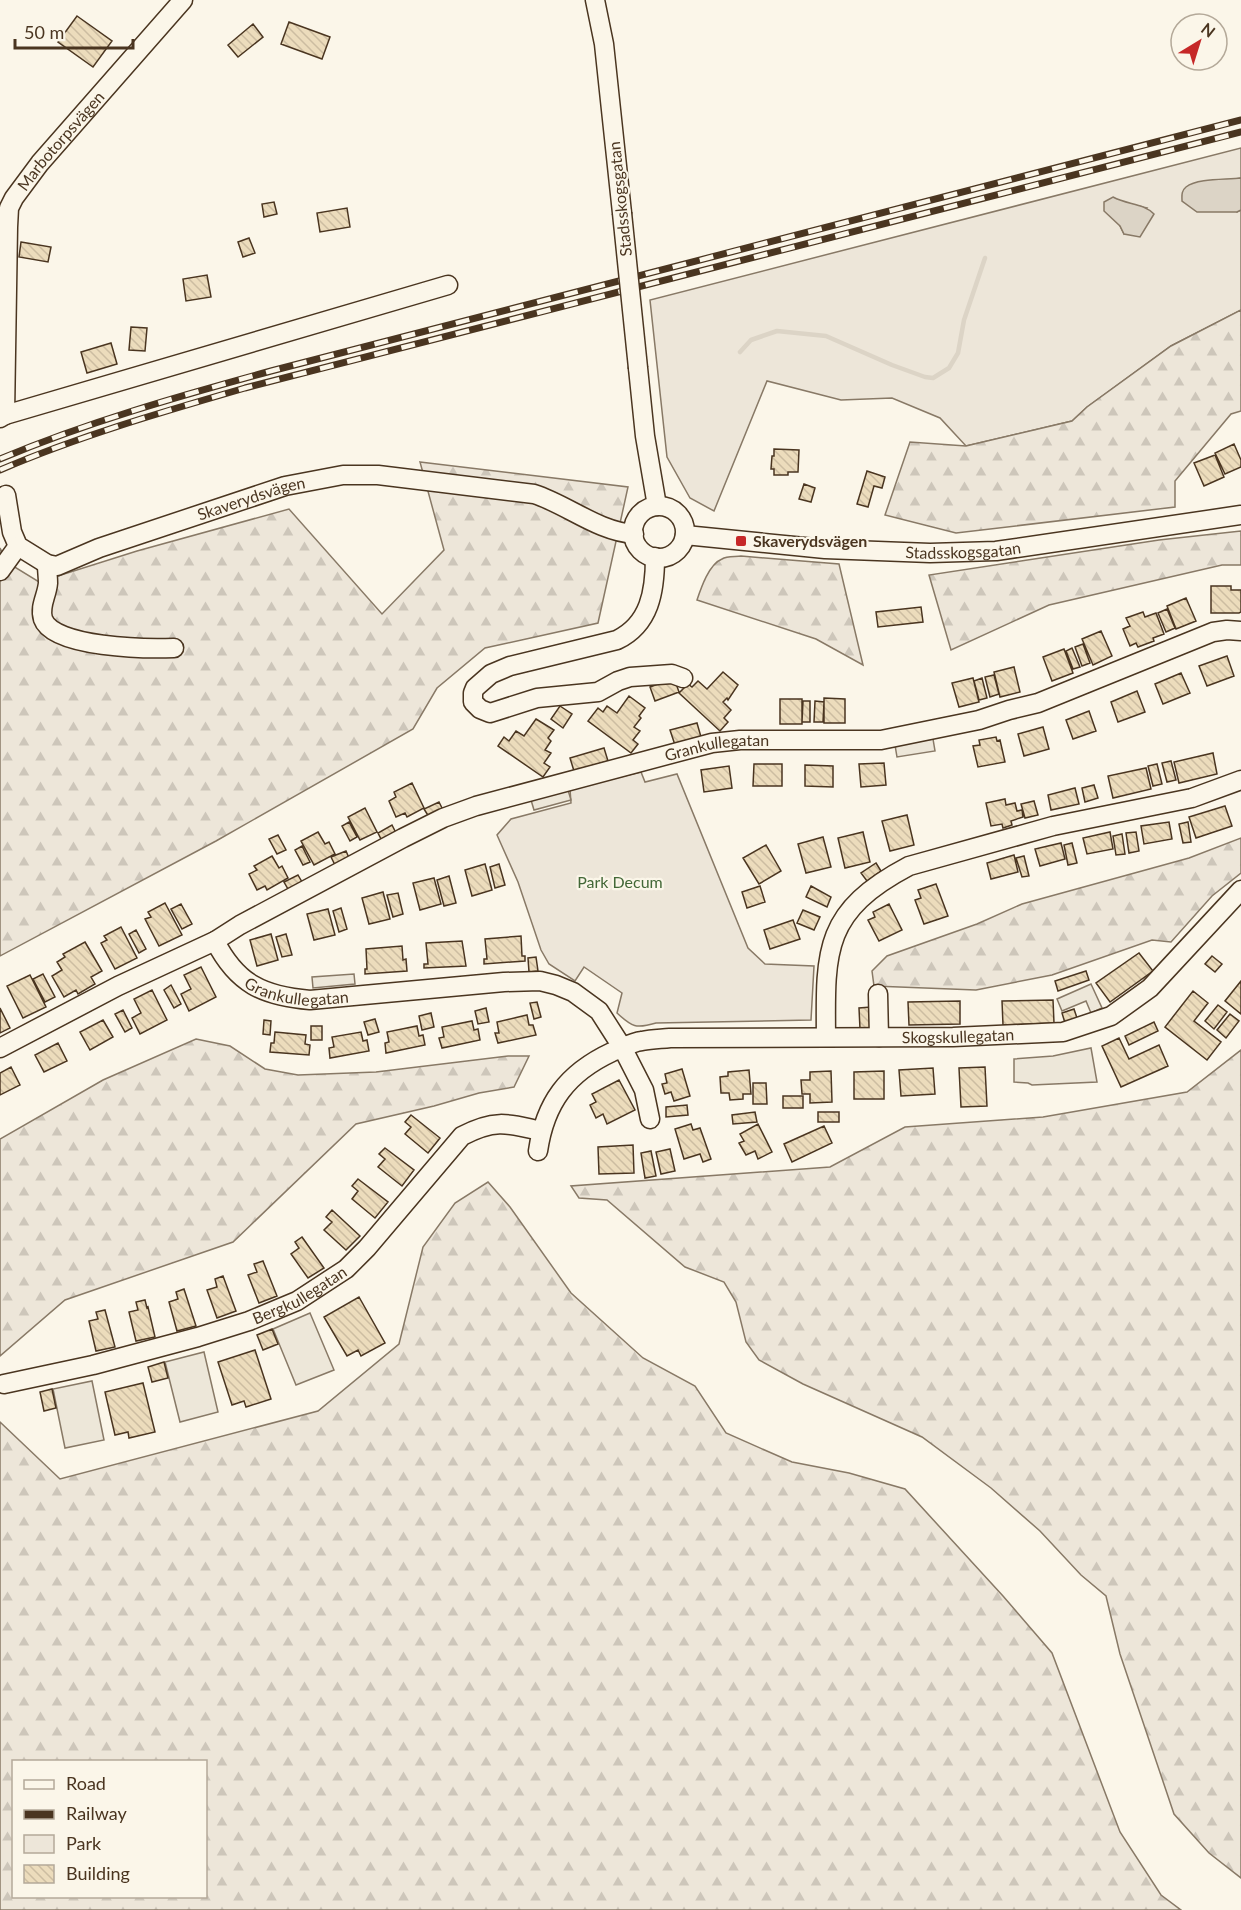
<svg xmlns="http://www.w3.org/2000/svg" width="1241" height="1910" viewBox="0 0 1241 1910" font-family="Lato,sans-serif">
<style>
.green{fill:#ede6d9;stroke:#887966;stroke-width:1.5;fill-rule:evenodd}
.forest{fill:url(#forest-firs);stroke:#887966;stroke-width:1.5;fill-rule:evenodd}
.parking{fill:#ede7d9;stroke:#887966;stroke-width:1.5}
.water{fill:#dcd4c6;stroke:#887966;stroke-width:1.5}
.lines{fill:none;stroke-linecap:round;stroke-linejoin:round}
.stream{stroke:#dcd4c6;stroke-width:4.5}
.building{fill:url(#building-back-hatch);stroke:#4a3520;stroke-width:1.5}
.minor-casing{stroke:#4a3520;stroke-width:21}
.minor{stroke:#fbf6e9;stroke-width:18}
.rail-casing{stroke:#4a3520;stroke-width:7}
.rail{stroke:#fbf6e9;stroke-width:4.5;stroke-dasharray:14;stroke-linecap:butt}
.minor-bridge-casing{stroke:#4a3520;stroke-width:21;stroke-linecap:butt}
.minor-bridge{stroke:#fbf6e9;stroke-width:18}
.poi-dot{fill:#c62828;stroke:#fbf6e9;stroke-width:2}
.labels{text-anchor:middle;stroke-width:4.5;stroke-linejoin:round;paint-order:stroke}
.street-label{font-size:16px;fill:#4a3520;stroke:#fbf6e9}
.poi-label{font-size:16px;font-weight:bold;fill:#4a3520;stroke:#fbf6e9;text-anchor:start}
.park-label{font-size:16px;fill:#436837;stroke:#fbf6e9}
</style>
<defs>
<pattern id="forest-firs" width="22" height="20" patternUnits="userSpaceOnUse" patternTransform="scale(1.5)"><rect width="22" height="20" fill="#ede6d9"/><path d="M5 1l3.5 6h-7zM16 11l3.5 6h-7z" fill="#cdc6ba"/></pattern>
<pattern id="building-back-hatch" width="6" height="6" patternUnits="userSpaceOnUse" patternTransform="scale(1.5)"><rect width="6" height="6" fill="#ecdcbc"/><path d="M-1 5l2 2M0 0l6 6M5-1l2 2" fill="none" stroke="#ccbda1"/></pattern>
</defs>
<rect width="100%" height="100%" fill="#fbf6e9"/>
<path class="green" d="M1241 148V178L1224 181 1237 212 1241 210V310L1171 346 1087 407 1072 421 966 446 940 418 892 398 841 400 767 381 714 511 690 498 667 457 650 300ZM1124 203 1147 208 1124 234 1120 226Z
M641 772 645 782 677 774 748 948 765 964 814 966 811 1020 656 1023C636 1029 632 1027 617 1013L622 993 584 967 575 981 549 964 541 950 518 882 497 835 511 819 571 803 570 789Z"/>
<path class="forest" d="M1241 310V411L1231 414 1175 481V507L956 533 885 515 910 442 966 446 1072 421 1087 407 1171 346Z
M420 462 628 487 598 623 485 648 437 688 413 729 216 841 0 956V548L8 563 39 582 137 551 289 509 382 614 444 550Z
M1241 531V565H1222L1049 605 951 650 929 575 1159 540Z
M741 556 839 564 863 665 816 639 697 600C701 588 709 564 722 559 727 556 736 557 741 556Z
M1241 838V873L1212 896 1171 942 1152 940 1052 975 976 990 874 986 872 971 887 956 977 924 1022 904 1189 858Z
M196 1039 230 1046 265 1069 298 1075 376 1072 508 1056H529L514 1087 479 1093 434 1106 356 1124 233 1242 65 1300 0 1356V1139L103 1080Z
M1241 1050V1878L1209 1853 1174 1814 1120 1654 1106 1596 1081 1575 1040 1531 991 1488 922 1437 803 1384 759 1360 746 1342 736 1302 724 1282 685 1267 607 1200 579 1198 571 1186 830 1167 905 1127 1043 1117 1187 1092Z
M488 1182 510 1207 571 1293 643 1358 695 1386 726 1433 792 1462 849 1473 905 1489 1003 1596 1052 1653 1120 1832 1161 1895 1181 1910H0V1422L60 1479 318 1411 399 1344 423 1247 455 1203ZM14 1762H206V1896H14Z"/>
<path class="parking" d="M933 739 935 751 897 757 895 745Z
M568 790 571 800 534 810 531 800Z
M354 974 355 984 313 988 312 977Z
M1091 984 1102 1008 1091 1013 1086 1001 1062 1011 1057 999Z
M1091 1048 1097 1082 1032 1085 1028 1083 1014 1082V1059L1053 1056Z
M310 1313 334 1370 296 1385 273 1329Z
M204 1352 218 1412 180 1422 165 1362Z
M92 1381 104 1440 65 1448 53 1389Z"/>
<path class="water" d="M1241 178V210L1237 212H1197L1182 201C1182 196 1181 191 1186 187 1198 178 1226 180 1241 178Z
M1113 197C1128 205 1143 203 1154 214L1140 237 1124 234 1120 226 1104 211V202Z"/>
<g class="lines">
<path class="stream" d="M740 352 751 340 777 331 826 336 892 365 925 377 933 378 949 368 958 353 964 320 985 258"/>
</g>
<path class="building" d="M77 16 112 41 93 67 58 42Z
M289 22 330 37 322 59 281 44Z
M253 24 263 37 238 57 228 45Z
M274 202 277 214 264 217 262 204Z
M347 208 350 227 320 232 317 213Z
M249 238 255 253 243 257 238 242Z
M21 242 51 247 48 262 19 257Z
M207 275 211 297 186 301 183 279Z
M131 327 147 328 145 351 129 350Z
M111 343 117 364 87 373 81 352Z
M1234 444 1241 460V467L1225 474 1215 453Z
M774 449 799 450 798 472H788V475H774V469H771L772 456H774Z
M1215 455 1224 477 1204 486 1194 463Z
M867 471 885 477 882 488 874 486 868 507 857 504Z
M804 484 815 488 811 502 799 499Z
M1211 586H1231V590H1241V612L1239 613H1211Z
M1186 598 1196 621 1176 629 1167 606Z
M921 607 923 622 878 627 876 612Z
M1167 609 1175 628 1166 632 1158 613Z
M1143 612 1145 617 1156 613 1164 634 1153 638 1154 641 1138 647 1136 643 1130 646 1123 629 1130 626 1126 618Z
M1101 631 1112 656 1093 665 1082 639Z
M1083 644 1090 663 1082 666 1075 647Z
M1072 648 1080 667 1073 669 1066 651Z
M1064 649 1073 673 1052 681 1043 657Z
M1227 656 1234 676 1207 686 1199 666Z
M1014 667 1020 692 1000 697 994 672Z
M723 672 738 685 728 700 727 698 723 702 731 710 724 718 728 722 720 731 679 693 688 684 692 687 698 681 707 689Z
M1181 673 1190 693 1163 704 1155 684Z
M994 675 999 694 990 697 985 677Z
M674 678 679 692 655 701 650 687Z
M973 678 979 702 959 707 952 683Z
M982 678 987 698 979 700 974 681Z
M1137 691 1145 712 1118 722 1111 702Z
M629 696 645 708 639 716 641 718 634 727 640 731 633 740 638 744 631 753 588 721 598 708 603 712 607 706 617 713Z
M824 698 845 699V723H824Z
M780 699H802V724H780Z
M803 701H810V722H802Z
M815 701 824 702 823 722H814Z
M560 706 572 714 563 728 551 719Z
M1089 711 1096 731 1073 739 1066 720Z
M536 719 554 730 548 738 551 741 545 750 551 753 544 763 550 767 543 777 498 746 504 737 509 741 516 731 524 736Z
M697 723 701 737 675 745 670 730Z
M1043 727 1049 749 1024 756 1018 734Z
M996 737 997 741 1000 740 1005 762 978 767 973 746 980 745 979 740Z
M604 748 608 761 574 771 570 758Z
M1213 753 1217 774 1179 783 1174 762Z
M1171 761 1176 780 1167 782 1162 763Z
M884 763 886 785 861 787 859 764Z
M754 764H782V786H753Z
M1157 764 1162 784 1153 786 1148 766Z
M805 765 833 766V787L805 786Z
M729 766 732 788 704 792 701 770Z
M1146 768 1151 789 1113 798 1108 776Z
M412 783 424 808 407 817 405 813 396 817 389 801 396 797 394 792Z
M1094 785 1098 798 1085 802 1082 788Z
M1075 788 1079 804 1051 810 1048 795Z
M1005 799 1006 805 1015 803 1017 811 1022 810 1023 817 1011 821 1012 825 1003 828 1002 824 991 826 986 803Z
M1034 801 1038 815 1025 818 1021 804Z
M439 802 443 810 429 817 424 809Z
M1225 806 1232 826 1196 838 1189 817Z
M365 808 377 832 360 840 348 817Z
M907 815 914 845 890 851 882 821Z
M349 822 357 837 350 841 342 826Z
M1169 822 1172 839 1144 844 1141 826Z
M1188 822 1191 842 1183 843 1179 824Z
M392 825 396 833 382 841 378 833Z
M318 832 325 844 329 842 335 854 314 865 301 841Z
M863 832 870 862 845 868 838 838Z
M1110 832 1113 849 1087 854 1083 838Z
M1136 832 1139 851 1129 853 1126 833Z
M1122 834 1125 854 1116 855 1113 836Z
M278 835 286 850 277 854 269 839Z
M823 837 831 867 806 873 798 844Z
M1061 843 1065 859 1040 866 1035 849Z
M1072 843 1077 863 1068 865 1064 845Z
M766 845 781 871 759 884 743 858Z
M302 846 310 862 303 865 295 850Z
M346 851 349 858 335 865 331 857Z
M1014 855 1018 872 991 879 987 863Z
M272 856 279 868 282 866 288 878 267 890 265 886 257 890 249 874 257 870 254 866Z
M1024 856 1029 876 1022 877 1016 858Z
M876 863 881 871 867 881 861 873Z
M485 864 492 890 472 896 465 870Z
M499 864 505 885 495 888 490 867Z
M298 875 302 882 288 889 284 882Z
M449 876 456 903 444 906 437 880Z
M434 878 441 904 420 910 413 883Z
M936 884 948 916 924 924 915 900 921 898 918 890Z
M760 886 765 902 747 908 742 892Z
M811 886 831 897 827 907 806 897Z
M383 892 390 919 369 924 362 898Z
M398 893 403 914 393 917 387 895Z
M165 903 182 935 159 946 145 919 151 917 148 912Z
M181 904 192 924 182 929 171 909Z
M889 904 902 930 879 941 868 920 875 917 873 912Z
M341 908 347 929 339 932 333 911Z
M328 909 335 935 314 940 307 914Z
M803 910 820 917 814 930 797 923Z
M793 920 800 939 770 949 764 930Z
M121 927 137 958 115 969 101 943 107 940 104 936Z
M136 930 146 949 139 953 129 934Z
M271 934 278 960 257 966 250 940Z
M286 934 292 955 282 957 276 937Z
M521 936 522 956H525V961L484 964V959H487L485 939Z
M462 941 466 966 424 968V964H428L426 943Z
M85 942 102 971 91 977 95 984 78 994 76 990 64 997 52 976 62 970 57 962 65 957 63 954Z
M402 946 403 960 406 959 407 971 365 974V969H367L366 949Z
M1139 953 1153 971 1110 1002 1096 983Z
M1212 956 1222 964 1215 972 1205 964Z
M536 957 538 971 529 972 528 958Z
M201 967 216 997 189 1011 181 994 191 989 184 975Z
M1086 971 1089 980 1058 991 1055 981Z
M43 974 55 997 45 1002 33 979Z
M30 975 46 1007 23 1018 7 986Z
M1241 981V1014L1225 1001Z
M171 985 181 1004 174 1008 164 990Z
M152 990 167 1020 140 1034 132 1018 141 1013 134 999Z
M1193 991 1208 1003 1194 1021 1221 1042 1207 1060 1165 1027Z
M1053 1000 1054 1023 1003 1025 1002 1001Z
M960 1001V1024L909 1025 908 1002Z
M537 1002 541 1017 534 1019 530 1003Z
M1218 1005 1227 1012 1214 1029 1205 1021Z
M871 1007 872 1028 860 1029 859 1008Z
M0 1008 10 1028 0 1033Z
M486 1008 489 1022 478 1024 475 1011Z
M1074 1009 1077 1018 1065 1023 1062 1013Z
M123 1010 132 1028 125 1032 115 1014Z
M431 1013 434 1027 422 1030 419 1016Z
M1230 1014 1239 1021 1226 1038 1217 1030Z
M527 1015 529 1025H533L536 1035 498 1043 495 1033H499L497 1022Z
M375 1019 379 1032 368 1035 364 1022Z
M103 1020 113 1037 90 1050 80 1032Z
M264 1020 271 1021 270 1035 263 1034Z
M472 1021 474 1030 478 1029 480 1040 442 1048 439 1038 444 1037 442 1027Z
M1154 1022 1158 1031 1129 1045 1125 1036Z
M311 1026H322V1040H311Z
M417 1026 419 1036 423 1035 425 1045 386 1053 385 1043 389 1042 387 1032Z
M275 1032 306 1035 305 1044 310 1045 309 1055 270 1052 271 1043H274Z
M361 1032 363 1041 367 1040 369 1051 330 1058 329 1048 334 1047 332 1037Z
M1119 1038 1129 1059 1159 1045 1168 1066 1121 1087 1102 1046Z
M58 1043 67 1061 44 1072 35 1055Z
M11 1067 20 1085 0 1095V1073Z
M985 1067 987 1106 961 1107 959 1068Z
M933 1068 935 1094 901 1096 899 1070Z
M682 1069 690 1096 674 1101 671 1092 665 1094 662 1084 667 1083 665 1074Z
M749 1070 751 1094H743V1099L730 1100 729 1093H721L720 1077 728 1076V1072Z
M831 1071 832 1102 810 1103V1094H802L801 1080H810V1072Z
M884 1071V1099H854V1072Z
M619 1080 635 1110 607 1124 603 1114 596 1118 590 1105 596 1102 592 1094Z
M753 1083H766L767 1104H753Z
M783 1096H803V1108H783Z
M687 1105 688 1115 666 1117V1107Z
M755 1112 757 1122 733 1124 732 1115Z
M818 1112H839V1122H818Z
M411 1115 440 1138 428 1153 405 1134 411 1127 405 1122Z
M691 1124 693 1130 700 1128 711 1159 703 1162 700 1154 684 1159 675 1129Z
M758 1124 772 1152 758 1159 755 1151 746 1155 739 1143 744 1141 740 1134Z
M824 1126 832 1143 792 1162 784 1144Z
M633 1145 634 1173 599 1174 598 1147Z
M385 1148 414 1170 402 1186 378 1167 385 1159 379 1154Z
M670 1149 675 1171 661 1174 656 1152Z
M651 1151 656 1176 645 1178 641 1153Z
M358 1179 388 1202 375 1218 352 1199 358 1191 352 1186Z
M332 1210 360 1236 346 1250 324 1230 332 1222 326 1217Z
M302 1237 324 1268 308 1278 291 1254 299 1248 295 1242Z
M263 1261 277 1296 259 1303 248 1275 257 1272 254 1264Z
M223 1276 236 1311 217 1318 207 1290 217 1287 215 1279Z
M184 1289 196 1326 177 1331 169 1302 178 1299 176 1292Z
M359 1297 385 1343 361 1356 358 1350 347 1356 324 1317Z
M145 1300 147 1308 148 1307 155 1337 136 1341 129 1312 138 1310 136 1302Z
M105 1310 115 1347 96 1351 89 1321 98 1319 96 1312Z
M272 1329 278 1344 263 1350 257 1335Z
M255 1350 271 1399 246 1407 244 1401 232 1405 218 1362Z
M164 1362 168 1378 152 1382 148 1367Z
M143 1383 155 1432 129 1438 128 1432 115 1435 105 1392Z
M52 1389 56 1408 44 1411 40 1392Z"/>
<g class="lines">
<defs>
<g id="minor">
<path d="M595 0 604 44 622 213"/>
<path d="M638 368 645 436 657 506"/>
<path d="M5 415 448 285"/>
<path id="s1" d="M0 418 5 415 8 227 9 208 14 198 40 163 183 0"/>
<path id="s2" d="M6 495 12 532 18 546 47 564 57 566 99 548 285 486 343 475H378L534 494C568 505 597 531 634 534"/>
<circle cx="659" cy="532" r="26"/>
<path id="s3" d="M685 535 825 549 930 553 996 551 1241 515"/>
<path d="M655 557C655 591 650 624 617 640L510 666 491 674 475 688 473 693V702L480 709 490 713 537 698 598 692 618 681 630 677 672 674 683 678"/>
<path d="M47 564C47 571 48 577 48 583 47 596 39 606 43 619 53 648 148 649 174 648"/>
<path d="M0 571 18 546"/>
<path id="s4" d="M215 941C237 984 263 996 310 1000L504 982 540 981 556 985 573 992 599 1011 622 1047 644 1090 650 1119"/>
<path d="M878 994 879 1037"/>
<path d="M826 1037C825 949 824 911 909 866L1053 826 1192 798 1241 780"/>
<path id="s5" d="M0 1048 118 986 215 941 240 925 403 838 443 818 476 806 712 743 740 740H881L979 720 1009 710 1038 703 1213 632 1227 630 1241 631"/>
<path id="s6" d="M538 1151C545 1103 567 1073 612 1052 622 1048 632 1042 642 1041 652 1039 661 1039 670 1038L953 1037 1063 1032 1111 1016 1150 988 1241 890"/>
<path id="s7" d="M4 1384 93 1365 198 1337 249 1321 297 1301 346 1269 367 1248 462 1136C494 1119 507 1123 541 1131"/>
</g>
</defs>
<use href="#minor" class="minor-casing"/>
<use href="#minor" class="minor"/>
<defs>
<path id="rail" d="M0 459C88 422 179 396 271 371L1241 120
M0 470C79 436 162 412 245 388L1241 132"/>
</defs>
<use href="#rail" class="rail-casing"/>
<use href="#rail" class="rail"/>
<defs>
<path id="minor-bridge" d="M622 213 638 368"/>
</defs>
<use href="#minor-bridge" class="minor-bridge-casing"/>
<use href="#minor-bridge" class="minor-bridge"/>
</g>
<rect class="poi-dot" x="735" y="535" width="12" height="12" rx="3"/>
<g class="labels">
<g class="street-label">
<text dy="6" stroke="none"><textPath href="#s1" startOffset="298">Marbotorpsvägen</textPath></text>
<text transform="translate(620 199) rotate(-96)" y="6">Stadsskogsgatan</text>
<text dy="6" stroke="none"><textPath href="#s2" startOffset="303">Skaverydsvägen</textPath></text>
<text dy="6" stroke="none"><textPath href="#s3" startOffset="279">Stadsskogsgatan</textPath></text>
<text dy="6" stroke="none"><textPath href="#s5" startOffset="783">Grankullegatan</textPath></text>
<text dy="6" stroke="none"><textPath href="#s4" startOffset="104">Grankullegatan</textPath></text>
<text dy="6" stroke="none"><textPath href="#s6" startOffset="478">Skogskullegatan</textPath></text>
<text dy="6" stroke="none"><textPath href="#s7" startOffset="310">Bergkullegatan</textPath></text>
</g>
<g class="poi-label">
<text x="753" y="547">Skaverydsvägen</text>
</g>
<g class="park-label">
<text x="620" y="888">Park Decum</text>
</g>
</g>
<rect x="12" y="1760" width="195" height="138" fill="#fbf6e9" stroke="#b4a999" stroke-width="1.5"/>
<rect x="24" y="1780" width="30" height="9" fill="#fbf6e9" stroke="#b4a999" stroke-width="1.5"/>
<text x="66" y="1790" font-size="18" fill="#4a3520">Road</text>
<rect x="24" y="1810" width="30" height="9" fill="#4a3520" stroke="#b4a999" stroke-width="1.5"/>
<text x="66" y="1820" font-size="18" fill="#4a3520">Railway</text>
<rect x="24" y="1835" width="30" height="18" fill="#ede6d9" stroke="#b4a999" stroke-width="1.5"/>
<text x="66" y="1850" font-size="18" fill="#4a3520">Park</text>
<rect x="24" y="1865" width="30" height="18" fill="url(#building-back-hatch)" stroke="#b4a999" stroke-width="1.5"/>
<text x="66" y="1880" font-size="18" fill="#4a3520">Building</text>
<g transform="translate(1199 42) rotate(38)"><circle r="28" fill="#fbf6e9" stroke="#b4a999" stroke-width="1.5"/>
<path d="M0-4.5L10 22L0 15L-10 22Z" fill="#c62828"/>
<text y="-9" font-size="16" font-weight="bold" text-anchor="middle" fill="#4a3520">N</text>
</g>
<path d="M15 39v9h118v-9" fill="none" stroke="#4a3520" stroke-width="3"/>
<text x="24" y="39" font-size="18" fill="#4a3520" stroke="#fbf6e9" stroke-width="4.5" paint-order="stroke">50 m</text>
</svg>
